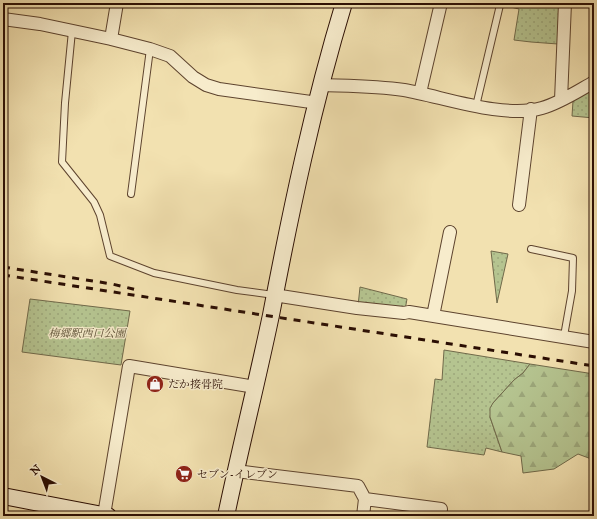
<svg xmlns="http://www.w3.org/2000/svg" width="597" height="519" viewBox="0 0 597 519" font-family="'IM FELL Great Primer','Noto Serif JP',serif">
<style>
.green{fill:url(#green-dots);stroke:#70694a}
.forest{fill:url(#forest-firs);stroke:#70694a}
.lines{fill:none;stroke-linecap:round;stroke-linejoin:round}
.lane-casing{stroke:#5d432e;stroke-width:8}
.street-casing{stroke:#5d432e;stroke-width:14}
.secondary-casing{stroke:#2b0e03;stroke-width:18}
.lane{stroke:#f7eccc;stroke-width:6}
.street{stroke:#f7eccc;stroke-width:12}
.secondary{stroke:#f7eccc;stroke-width:16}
.rail{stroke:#2b0e03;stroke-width:3;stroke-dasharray:7 7;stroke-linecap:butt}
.labels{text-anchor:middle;stroke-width:3;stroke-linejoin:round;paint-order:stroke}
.park-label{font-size:11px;font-style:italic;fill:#5b4e34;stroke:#f7eccc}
.poi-label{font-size:11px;fill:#2b0e03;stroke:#f7eccc;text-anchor:start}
</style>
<defs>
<pattern id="green-dots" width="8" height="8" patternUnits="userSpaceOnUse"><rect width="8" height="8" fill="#b5c490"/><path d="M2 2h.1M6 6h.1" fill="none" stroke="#9ca77b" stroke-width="1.8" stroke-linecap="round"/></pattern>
<pattern id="forest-firs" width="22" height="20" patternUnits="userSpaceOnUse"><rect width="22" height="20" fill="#b5c490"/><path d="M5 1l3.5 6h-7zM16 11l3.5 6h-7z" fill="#9ca77b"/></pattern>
</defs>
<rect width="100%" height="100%" fill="#f2e1b0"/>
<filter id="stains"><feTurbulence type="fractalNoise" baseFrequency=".005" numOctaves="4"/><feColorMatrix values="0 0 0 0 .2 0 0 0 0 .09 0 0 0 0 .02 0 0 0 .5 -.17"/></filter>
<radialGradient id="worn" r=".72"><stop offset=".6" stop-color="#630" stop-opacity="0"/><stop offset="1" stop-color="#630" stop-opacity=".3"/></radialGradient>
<path class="green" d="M494 3H559L558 44 531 42 514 40 519 9Z
M594 89V118L572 116 573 101Z
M491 251 508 254 497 303Z
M360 287 407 299 405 310 358 306Z
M30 299 130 311 121 365 22 352Z
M444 350 530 364 523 373 514 380 493 403 490 417 502 452 486 448 484 455 427 447 435 379 442 380Z"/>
<path class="forest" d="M530 364 594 374V460L578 454 554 469 523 473 521 456 502 452 490 417V408L493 403 514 380 523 373Z"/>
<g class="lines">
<defs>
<path id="lane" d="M72 31 65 103 62 162 94 202 100 215 110 256 154 273 237 290 274 295
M476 106 500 5
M131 194 150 49
M531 249 573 258 572 291 564 336"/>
<path id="street" d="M3 19 40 24 111 39 150 49 170 56 193 77 206 85 219 89 318 103
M111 39 117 3
M321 85C349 86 377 86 404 90 444 97 503 119 542 108 560 103 578 91 594 82
M420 93 441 3
M561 100 565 3
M519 205 531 109
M274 295 357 308 404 313 409 312 594 342
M433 316 450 232
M236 471 358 486 365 499 441 509 440 516
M104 515 129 366 255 387
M363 516 365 499"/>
<path id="secondary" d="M3 496 108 516
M226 516C240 449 257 382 271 315 291 210 313 105 344 3"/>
</defs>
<use href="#lane" class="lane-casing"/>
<use href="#street" class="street-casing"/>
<use href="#secondary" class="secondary-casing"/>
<use href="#lane" class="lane"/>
<use href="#street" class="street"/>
<use href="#secondary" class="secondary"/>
<path class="rail" d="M3 267 112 284 137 290
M3 275 594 366"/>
</g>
<defs>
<symbol id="shop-disc" viewBox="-11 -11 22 22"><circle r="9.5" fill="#8f2418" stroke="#f7eccc"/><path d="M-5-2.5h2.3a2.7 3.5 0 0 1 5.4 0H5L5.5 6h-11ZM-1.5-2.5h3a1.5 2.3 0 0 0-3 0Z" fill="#fff"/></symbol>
<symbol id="supermarket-disc" viewBox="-11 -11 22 22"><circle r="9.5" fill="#8f2418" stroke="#f7eccc"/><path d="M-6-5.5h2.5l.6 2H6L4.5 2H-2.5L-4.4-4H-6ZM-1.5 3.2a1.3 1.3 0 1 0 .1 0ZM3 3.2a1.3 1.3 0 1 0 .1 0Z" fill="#fff"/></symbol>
</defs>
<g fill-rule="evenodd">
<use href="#shop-disc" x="145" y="374" width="20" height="20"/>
<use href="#supermarket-disc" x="174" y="464" width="20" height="20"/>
</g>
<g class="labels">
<g class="park-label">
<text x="87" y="337">梅郷駅西口公園</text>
</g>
<g class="poi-label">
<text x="168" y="388">たか接骨院</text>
<text x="197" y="478">セブン-イレブン</text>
</g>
</g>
<rect width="597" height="519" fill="none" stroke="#f2e1b0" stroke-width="16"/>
<rect x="4" y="4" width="589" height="511" fill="none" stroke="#2b0e03" stroke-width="2"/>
<rect x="8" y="8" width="581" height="503" fill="none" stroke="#2b0e03"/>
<g transform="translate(42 477) rotate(318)" stroke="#f7eccc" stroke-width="3" paint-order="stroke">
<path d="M0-3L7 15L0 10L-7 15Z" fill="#2b0e03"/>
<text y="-6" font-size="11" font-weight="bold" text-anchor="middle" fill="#2b0e03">N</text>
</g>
<rect width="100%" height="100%" filter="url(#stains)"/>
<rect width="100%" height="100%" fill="url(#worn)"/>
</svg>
